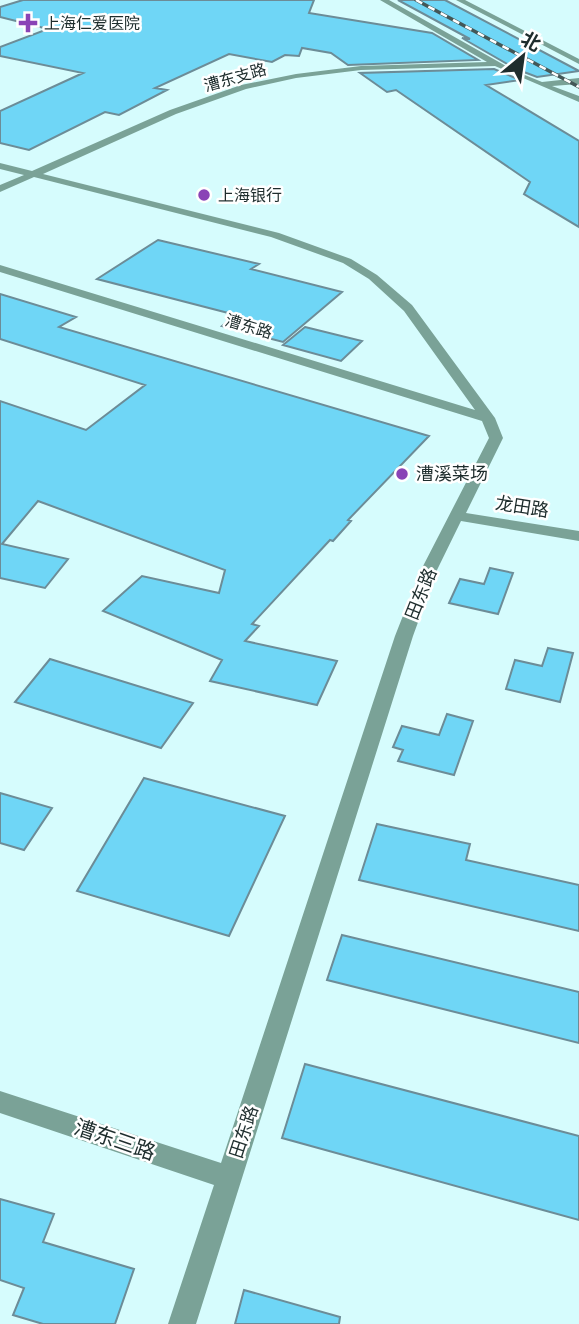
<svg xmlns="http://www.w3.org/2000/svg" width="579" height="1324" viewBox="0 0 579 1324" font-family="Manrope,'Noto Sans SC',sans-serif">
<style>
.building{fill:#6fd6f6;stroke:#6c8c97;stroke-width:2}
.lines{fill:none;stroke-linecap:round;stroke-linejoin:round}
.minor{fill:#7aa297;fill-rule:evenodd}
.rail-casing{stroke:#435757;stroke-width:3.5}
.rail{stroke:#fff;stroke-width:2.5;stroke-dasharray:7;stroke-linecap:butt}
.poi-dot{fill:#8a43b6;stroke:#fff;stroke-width:2.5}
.labels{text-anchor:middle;stroke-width:5;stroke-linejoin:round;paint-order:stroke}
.far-poi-label{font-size:16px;fill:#1e2d2d;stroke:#fff;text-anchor:start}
.far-street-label{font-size:16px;fill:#1e2d2d;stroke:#fff}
.poi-label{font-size:18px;fill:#1e2d2d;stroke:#fff;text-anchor:start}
.street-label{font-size:18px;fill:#1e2d2d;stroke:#fff}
.near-street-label{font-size:21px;fill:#1e2d2d;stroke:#fff}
</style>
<rect width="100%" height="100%" fill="#d6fcfd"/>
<path class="building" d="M23 0H314L309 13 432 33 478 60 348 65 331 53 302 48 299 56 285 55 272 62 229 54 155 88 167 90 119 115 105 112 29 150 0 143V111L83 73 0 56V47L48 29 0 17V7Z
M398 0H445L579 71 537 77 516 69 462 38 470 39Z
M494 69 520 80 486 85 579 141V227L524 194 530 182 396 90 387 92 360 73Z
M158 240 259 264 251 269 342 292 283 342 222 326 236 315 97 279Z
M0 294 76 317 59 327 429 436 348 520 351 521 333 541 330 540 252 624 259 626 245 641 337 661 317 705 210 681 222 660 103 611 142 576 219 593 225 570 38 501 2 544 68 559 45 588 0 578V401L86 430 145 385 0 339Z
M305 327 362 341 341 361 283 345Z
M490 568 513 573 498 614 449 603 460 579 484 584Z
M548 648 573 653 560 702 506 689 515 660 542 666Z
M50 659 193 703 161 748 15 702Z
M447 714 473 721 454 775 398 761 403 750 393 747 402 726 439 735Z
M144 778 285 816 229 936 77 891Z
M0 793 52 808 24 850 0 843Z
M377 824 470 844 466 860 579 885V931L359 880Z
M342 935 579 992V1043L327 980Z
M305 1064 579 1136V1220L282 1138Z
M0 1199 54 1214 43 1242 134 1269 115 1324H43L13 1315 24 1288 0 1280Z
M244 1290 340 1317 339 1324H235Z"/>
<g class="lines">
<path class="minor" d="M380 0H389L515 71 542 82 579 78V84L552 86 579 96V102L495 66 361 70 296 78 246 89 176 114 43 174 279 233 351 259 377 275 412 305 495 418 503 438 466 513 579 531V541L461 521 437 570 413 636 196 1324H168L214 1185 0 1113V1091L221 1163 395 636 421 570 489 438 482 421 0 272V265L475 410 404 311 369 279 343 263 271 237 34 177 0 192V185L24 175 0 169V163L32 171 170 110 241 85 296 74 361 66 487 62Z
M456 0H465L579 59V64Z"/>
<defs>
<path id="rail" d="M416 0 579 87"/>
</defs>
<use href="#rail" class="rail-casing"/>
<use href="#rail" class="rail"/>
</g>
<g class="poi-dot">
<path d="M24.5 12.5h7v7h7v7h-7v7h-7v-7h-7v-7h7z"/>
<circle cx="204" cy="195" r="7"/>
<circle cx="402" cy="474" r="7"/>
</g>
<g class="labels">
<g class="far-poi-label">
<text x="44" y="29">上海仁爱医院</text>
<text x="218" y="201">上海银行</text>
</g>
<g class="far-street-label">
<text transform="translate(235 77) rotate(-16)" y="6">漕东支路</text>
<text transform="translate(249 326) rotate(17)" y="6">漕东路</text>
</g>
<g class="poi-label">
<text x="416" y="480">漕溪菜场</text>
</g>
<g class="street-label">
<text transform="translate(522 507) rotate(9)" y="6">龙田路</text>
<text transform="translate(421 594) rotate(-68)" y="6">田东路</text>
<text transform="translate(244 1132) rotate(-72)" y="6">田东路</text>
</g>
<g class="near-street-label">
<text transform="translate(115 1140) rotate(19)" y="7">漕东三路</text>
</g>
</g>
<g transform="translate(523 56) rotate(29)" stroke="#ffffff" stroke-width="5" paint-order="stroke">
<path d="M0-5L12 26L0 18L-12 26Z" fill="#1e2d2d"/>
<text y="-10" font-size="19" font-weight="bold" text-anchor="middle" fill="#1e2d2d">北</text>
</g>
</svg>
